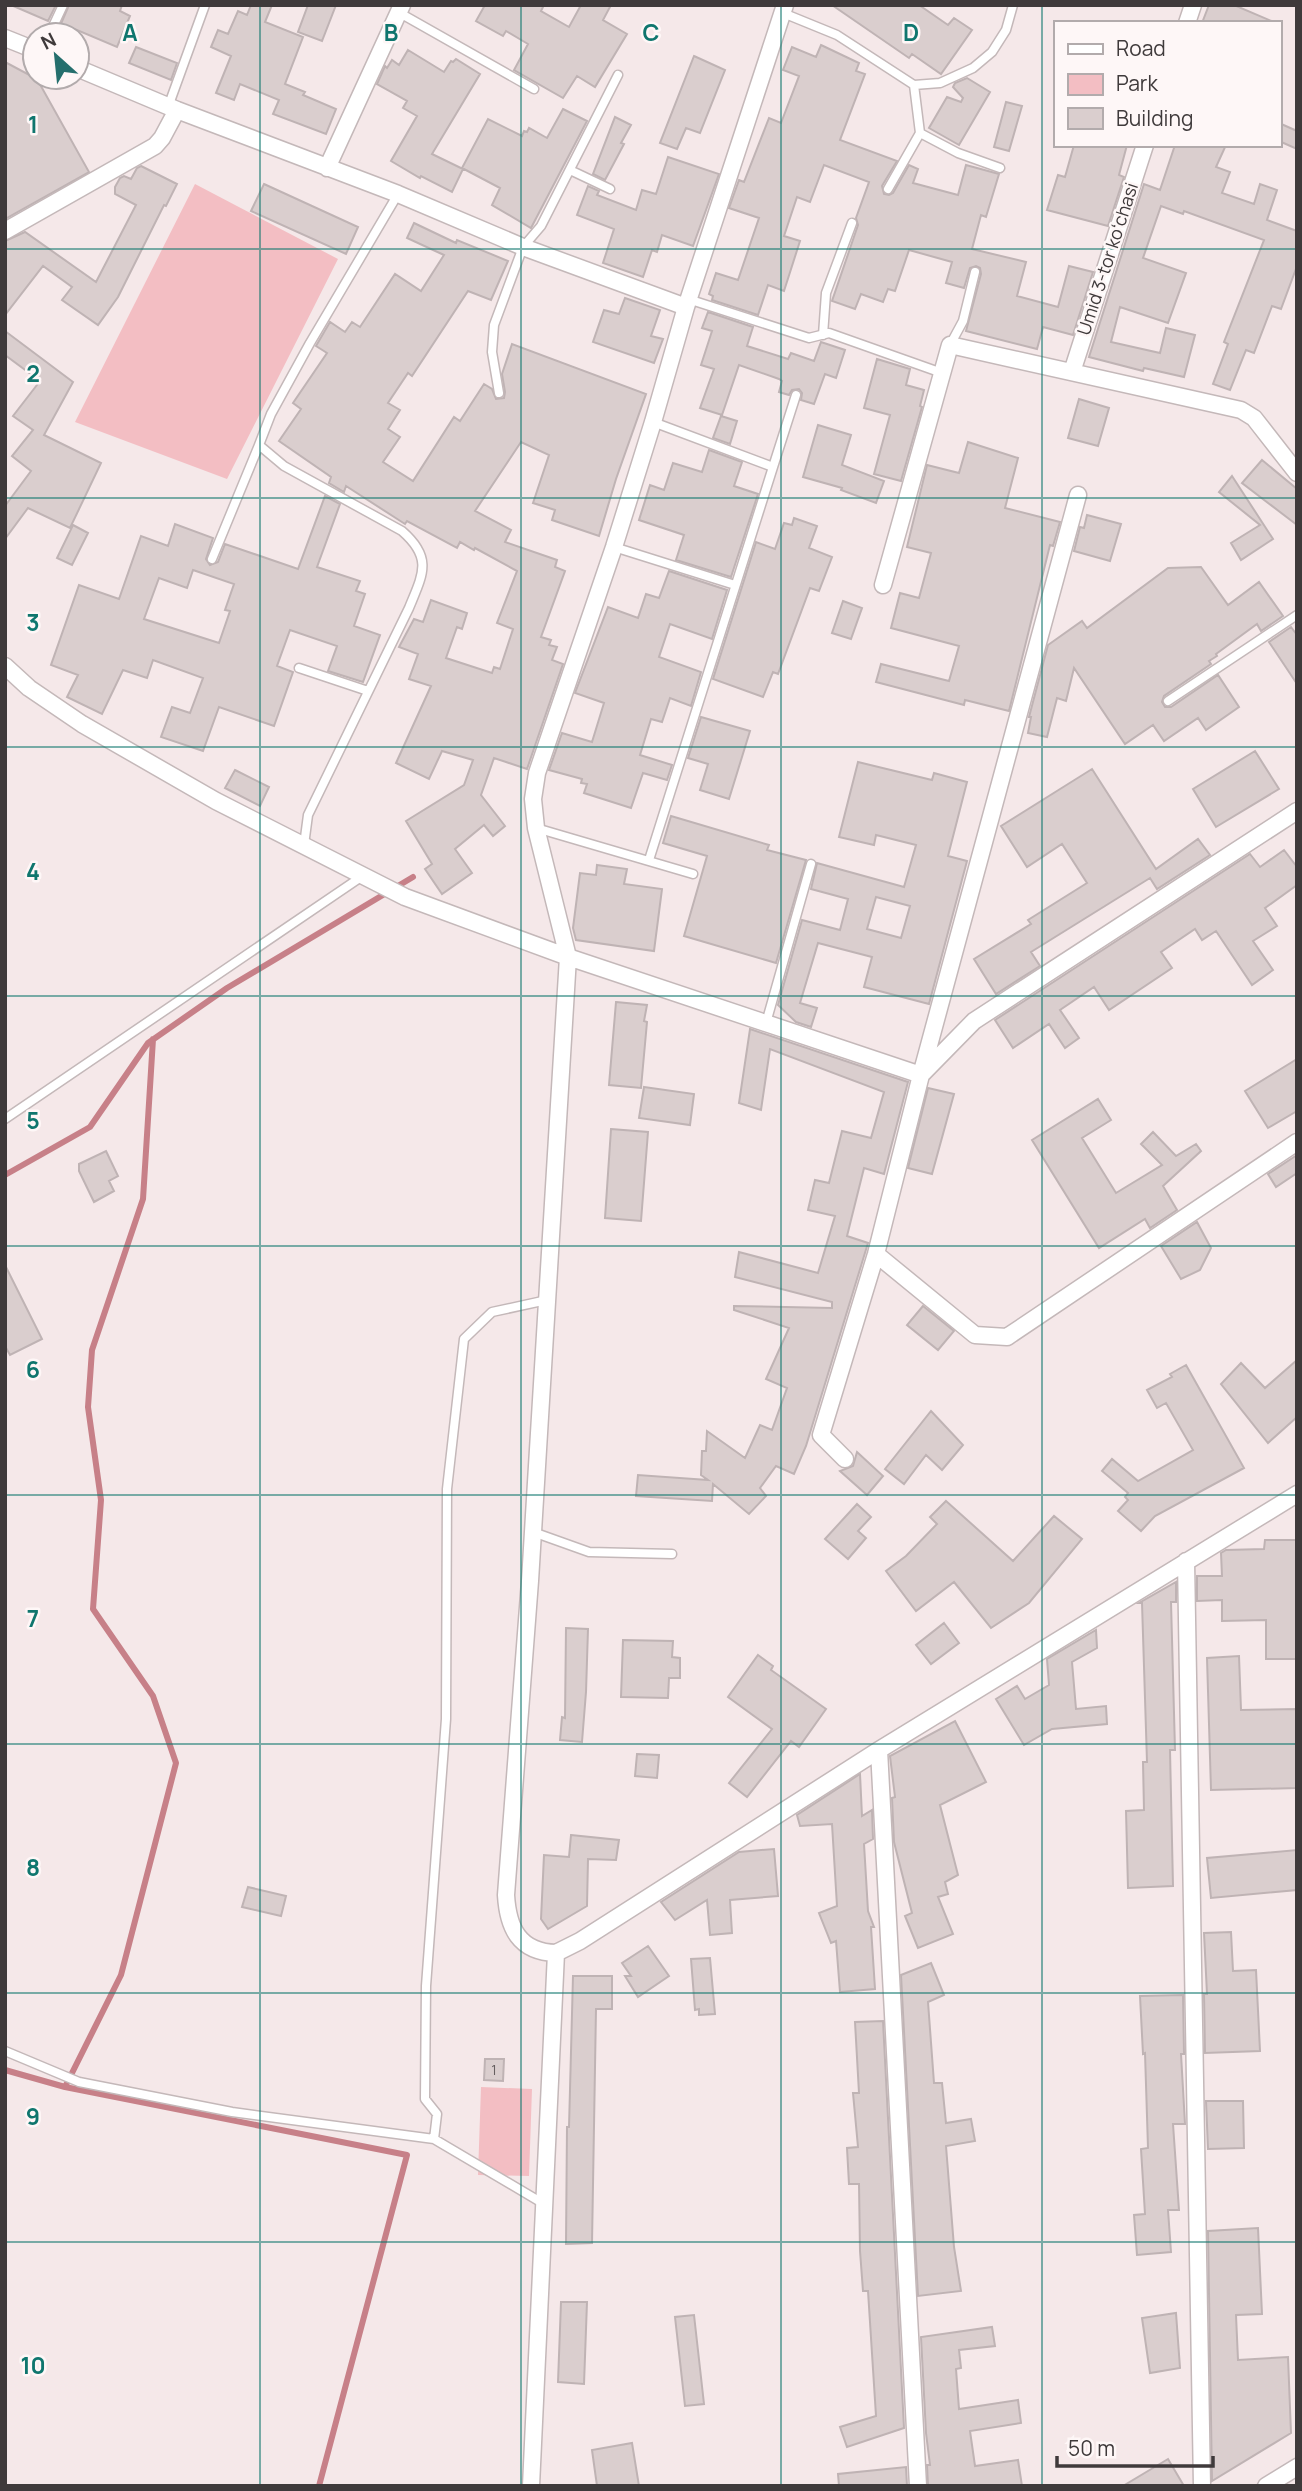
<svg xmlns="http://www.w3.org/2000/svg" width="1302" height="2491" viewBox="0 0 1302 2491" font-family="Manrope,sans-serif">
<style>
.green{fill:#f3bec3}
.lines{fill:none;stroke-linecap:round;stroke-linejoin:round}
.stream{stroke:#c78088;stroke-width:6}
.building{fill:#dacece;stroke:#bfb3b4;stroke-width:2;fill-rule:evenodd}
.service-casing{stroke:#c4b8b9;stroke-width:11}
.minor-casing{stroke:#c4b8b9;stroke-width:19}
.service{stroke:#fff;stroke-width:8}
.minor{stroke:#fff;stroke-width:16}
.grid{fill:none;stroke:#0f766e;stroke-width:2;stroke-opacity:0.55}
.labels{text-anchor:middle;stroke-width:5;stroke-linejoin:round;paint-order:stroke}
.number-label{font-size:14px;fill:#665f60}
.street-label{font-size:18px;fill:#3f3a3b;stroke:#fef7f7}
.grid-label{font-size:23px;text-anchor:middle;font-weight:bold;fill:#0f766e;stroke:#fef7f7;stroke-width:5;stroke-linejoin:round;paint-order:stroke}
</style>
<rect width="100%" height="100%" fill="#f5e8e9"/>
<path class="green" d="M195 184 338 259 227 479 75 422Z
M481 2087 532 2089 529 2176 478 2175Z"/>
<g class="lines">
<path class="stream" d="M153 1039 143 1199 92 1350 88 1407 101 1500 93 1609 153 1696 176 1763 121 1975 65 2087 407 2155 319 2486
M5 1175 90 1127 148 1043 227 988 413 877
M5 2070 65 2087"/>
</g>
<path class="building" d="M11 5H56L48 21Z
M69 5H122L120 11 130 16 117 47 70 27 69 29 60 26Z
M251 5H272L265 22 303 37 285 84 305 92 303 95 336 109 326 134 273 114 279 100 240 84 234 100 216 93 231 56 211 47 218 30 228 34 238 11 247 15Z
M308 5H336L322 41 298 32Z
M485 5H544L541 11 569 27 581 5H611L603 20 627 34 595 87 577 76 563 98 514 70 528 44 506 31 503 36 476 21Z
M832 5H919L948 25 954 18 972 30 941 74 912 54 909 58Z
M1209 5H1234L1276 23H1202Z
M821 45 859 63 856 71 865 74 840 140 897 161 882 186 884 194 889 195 893 193 909 165 918 169 913 183 958 195 966 165 999 174 986 217 981 215 972 249 1026 262 1017 296 1058 307 1069 266 1093 272 1073 335 1043 327 1037 349 966 331 981 274 980 268 976 266 970 268 964 288 946 283 952 262 909 250 895 291 888 289 883 302 861 294 855 309 832 301 858 225 856 218 869 182 824 165 810 202 797 197 784 236 800 241 784 291 768 285 758 315 712 300 713 296 709 294 716 273 738 280 759 218 729 208 739 180 744 182 769 118 781 123 799 76 783 70 792 47 816 57Z
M136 47 177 63 171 80 129 63Z
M408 50 444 72 451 61 453 62 456 59 480 74 432 154 463 169 452 192 421 176 420 178 391 161 417 116 403 108 407 101 377 84 385 66 387 68 392 60 399 65Z
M694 56 725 70 700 133 686 128 677 149 660 143Z
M5 62 37 79 89 172 5 219Z
M967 78 990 92 959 145 929 128 947 97 961 102 963 98 953 87 955 83Z
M1006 102 1022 106 1009 151 994 147Z
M563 109 587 121 531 228 492 205 500 188 462 168 488 119 522 136 524 131 527 132 529 128 547 138Z
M615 117 631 125 621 143 624 144 605 180 593 174Z
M1279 123 1297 131V149L1279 141Z
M1074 145H1127L1119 175 1124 177 1108 226 1047 210 1058 175 1065 177Z
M1175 145H1226L1216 167 1230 172 1222 193 1254 204 1260 184 1277 190 1267 220 1297 231V266L1281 309 1272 306 1254 353 1246 350 1230 390 1213 384 1228 344 1224 342 1264 240 1184 211 1183 214 1161 206 1143 258 1186 273 1168 323 1120 307 1111 342 1160 353 1166 328 1195 335 1184 377 1144 368 1143 371 1089 357 1144 184 1160 190Z
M668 157 719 174 693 246 662 235 657 252 652 250 643 277 603 263 614 229 577 215 588 186 599 191 597 195 636 210 642 190 656 194Z
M141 166 177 184 166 206 164 205 118 297 98 325 62 300 72 287 43 266 5 315V241L25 232 96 282 136 205 115 194V187L120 178 124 176 131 179 137 168Z
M264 184 358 227 346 254 251 211Z
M414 223 456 243 457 240 508 261 491 300 468 291 412 376 408 373 388 403 400 410 388 429 400 437 383 462 413 481 454 417 460 421 484 384 492 389 496 399 504 398 505 392 502 374 512 344 646 394 616 479 599 536 552 520 555 510 533 503 549 455 521 442 475 511 511 530 505 542 557 560 555 567 565 571 541 637 551 640 549 645 557 647 552 660 563 664 527 769 494 758 481 795 505 826 493 836 484 825 455 849 472 873 442 894 425 869 432 864 406 821 464 785 473 760 442 751 429 779 396 763 431 686 409 679 418 654 399 647 414 619 423 622 431 600 467 613 462 629 457 627 446 658 492 673 494 667 500 669 513 629 497 623 517 571 475 548 474 550 460 542 457 548 407 521 405 524 346 486 344 492 329 483 331 477 279 441 301 409 293 403 327 353 316 346 330 322 345 332 352 322 360 327 395 274 421 291 444 255 407 238Z
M625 298 660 310 651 336 663 339 654 363 593 342 604 310 619 314Z
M708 312 753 327 747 346 788 359 791 353 814 361 821 342 845 350 836 378 825 374 814 404 801 400 802 393 799 389 792 390 789 395 779 392 782 381 779 379 739 365 722 415 700 408 714 369 701 365 712 331 702 328Z
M5 331 73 382 44 435 101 463 70 528 28 508 5 539V506L31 471 12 456 33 430 13 416 40 381 5 355Z
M877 359 910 369 906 385 924 390 920 406 922 407 901 481 874 474 890 415 864 408Z
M1079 399 1109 408 1098 446 1068 438Z
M721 416 737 421 730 444 713 438Z
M818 425 851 435 842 465 884 481 876 503 841 490 842 488 803 477Z
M968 442 1018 458 1005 508 1060 522 1053 546 1050 545 1009 711 965 700 964 705 876 682 881 664 949 681 959 646 891 628 900 593 919 598 931 553 907 547 927 465 959 473Z
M709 450 742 462 734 486 758 494 731 577 676 560 684 535 639 520 650 485 664 490 673 463 702 472Z
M1262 460 1297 489V525L1242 483Z
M1232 476 1273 539 1241 560 1231 543 1260 525 1219 492Z
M325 496 340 504 317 567 360 581 356 591 365 594 354 626 380 635 363 682 328 671 337 646 290 630 277 666 293 672 274 726 219 707 203 751 161 737 172 707 190 713 203 678 153 660 147 678 123 670 102 714 67 697 78 675 51 665 79 585 119 599 141 536 168 546 175 524 213 538 206 559 210 565 218 562 225 544 298 569ZM193 570 234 584 225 610 230 611 219 643 144 619 159 578 187 588Z
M1087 515 1121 524 1110 561 1074 551 1080 527 1084 528Z
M794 518 817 526 809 548 832 557 819 591 810 588 778 674 773 672 763 697 713 679 756 542 775 549 784 523 792 525Z
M73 525 88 533 72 565 57 558Z
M1201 567 1228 605 1259 582 1283 616 1261 631 1257 624 1216 654 1217 656 1209 661 1211 664 1164 696 1162 702 1165 707H1171L1218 675 1239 707 1206 730 1198 718 1164 741 1153 725 1125 744 1074 668 1066 701 1057 698 1047 737 1028 733 1031 717H1029L1048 645 1082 621 1087 628 1168 568Z
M669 571 727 590 712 639 670 624 659 657 701 672 691 706 670 698 662 722 651 719 640 755 672 765 667 780 643 773 631 808 584 793 587 784 581 783 582 779 549 770 562 733 592 742 604 703 575 693 608 607 638 618 646 594 659 598Z
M843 601 862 608 851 639 832 633Z
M1291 627 1297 635V684L1269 642Z
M701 717 750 731 729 799 700 790 708 764 688 758Z
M1255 751 1279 789 1216 827 1193 789Z
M858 762 932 780 934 773 967 782 948 856 967 861 929 1004 864 987 872 957 818 943 800 1003 817 1008 811 1027 796 1022 778 1005 802 920 840 930 848 899 811 889 817 863 904 887 916 845 876 835 874 845 839 837ZM876 897 910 906 901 938 867 929Z
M1092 769 1156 869 1198 839 1210 855 1157 889 1150 878 1031 952 1040 966 996 994 974 959 1031 924 1028 920 1087 883 1062 844 1027 867 1001 826Z
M235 770 269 787 260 806 225 788Z
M671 816 769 845 767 850 806 860 776 963 684 936 707 856 663 843Z
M1284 850 1297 867V885L1265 908 1277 926 1253 941 1273 970 1252 985 1216 931 1202 940 1195 929 1161 952 1172 968 1109 1010 1094 987 1060 1010 1079 1038 1065 1048 1049 1024 1013 1048 995 1020 1250 854 1260 867Z
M597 865 627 869 624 884 662 889 654 951 576 940 573 928 580 873 596 875Z
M616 1002 647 1005 644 1021 647 1022 641 1088 609 1085Z
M750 1029 908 1082 884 1174 864 1168 847 1236 868 1243 806 1446 794 1474 776 1466 760 1488 766 1496 749 1514 713 1484 712 1501 636 1496 638 1475 708 1480 701 1475 702 1451H706L707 1431 745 1458 760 1425 772 1430 787 1388 766 1379 789 1328 734 1310V1306L832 1308V1302L735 1277 739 1252 818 1273 835 1216 808 1210 815 1180 829 1183 842 1131 871 1138 884 1092 770 1049 761 1110 739 1103Z
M1297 1059V1111L1268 1128 1245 1091Z
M644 1087 694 1094 690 1125 639 1118Z
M928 1088 954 1094 932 1174 908 1168Z
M1098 1099 1111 1120 1082 1138 1116 1193 1162 1165 1141 1144 1153 1132 1176 1156 1196 1144 1201 1151 1163 1186 1177 1210 1150 1228 1145 1219 1099 1248 1032 1140Z
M611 1129 648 1132 641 1221 605 1218Z
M106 1151 118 1176 109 1181 114 1191 94 1202 79 1171V1164Z
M1297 1155V1173L1276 1187 1268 1174Z
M1197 1222 1211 1248 1200 1270 1181 1279 1161 1246Z
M5 1265 42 1339 10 1355 5 1346Z
M923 1306 954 1331 938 1350 907 1325Z
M1297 1360V1417L1268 1443 1221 1384 1241 1363 1265 1388Z
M1186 1365 1244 1468 1155 1516 1141 1531 1118 1511 1128 1500 1125 1497 1128 1493 1102 1471 1112 1459 1138 1481 1193 1450 1166 1403 1157 1408 1147 1390 1172 1377 1170 1374Z
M931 1411 963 1445 942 1470 926 1455 904 1484 885 1469Z
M857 1452 883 1476 867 1495 840 1471 853 1466Z
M946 1501 1013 1561 1054 1516 1082 1539 1029 1603 991 1628 954 1582 916 1611 886 1571 906 1556 937 1524 930 1517Z
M857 1504 871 1517 858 1531 866 1538 848 1559 825 1539Z
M1265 1540H1297V1659H1266V1620L1222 1621V1600L1197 1601V1576H1222L1221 1553 1226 1550 1264 1549Z
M1176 1582V1602H1171L1175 1750H1170L1173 1886 1128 1888 1126 1811 1144 1810 1143 1762H1147L1142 1603H1139Z
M944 1623 959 1643 931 1664 916 1645Z
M566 1628 588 1629 586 1692 582 1742 560 1740 562 1717 565 1718Z
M1096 1630 1097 1648 1072 1662 1076 1709 1106 1706 1107 1724 1052 1729 1024 1745 996 1699 1017 1686 1025 1699 1049 1685 1047 1659Z
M623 1640 673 1641 672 1657 680 1658V1678H669L668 1698 621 1697Z
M758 1655 773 1666 771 1670 826 1709 799 1747 791 1741 747 1797 729 1783 772 1729 728 1697Z
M1239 1656 1241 1710 1297 1709V1788L1211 1790 1207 1658Z
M955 1721 986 1782 940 1805 958 1875 945 1882 948 1894 938 1897 953 1934 918 1948 905 1916 912 1913 894 1842 892 1798 895 1797 890 1756Z
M637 1754 659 1755 657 1778 635 1776Z
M860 1774 862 1816 872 1810 873 1839 864 1844 868 1911 874 1927H871L875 1989 840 1992 836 1941 831 1943 819 1913 837 1906 832 1824 800 1826 797 1815Z
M571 1835 619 1840 616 1860 588 1859 587 1906 548 1929 541 1919 544 1855 569 1857Z
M774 1849 778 1896 730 1900 732 1933 710 1935 707 1900 675 1920 661 1902 739 1852Z
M1297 1850V1890L1211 1898 1207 1858Z
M248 1887 286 1896 281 1916 242 1907Z
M1231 1932 1233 1971 1256 1970 1260 2051 1205 2053 1204 1994H1207L1204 1933Z
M648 1946 669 1976 638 1997 625 1976H631L622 1963Z
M710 1958 715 2014 699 2015V2009L695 2010 691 1959Z
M931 1963 944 1995 928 2002 934 2083H942L946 2123 971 2119 975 2141 946 2146 954 2247 961 2291 918 2296 901 1975Z
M573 1976H612V2009H596L592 2243 566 2244 567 2127H569Z
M1183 1995 1184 2054H1181L1185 2124H1173L1179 2210H1168L1171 2252 1137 2255 1134 2215 1145 2214 1141 2149 1148 2148 1145 2053 1143 2054 1140 1996Z
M883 2021 904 2428 847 2447 840 2427 876 2416 868 2291H863L860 2251 859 2184H849L847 2148 858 2147 853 2093H859L855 2022Z
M485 2059H504L503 2081 484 2080Z
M1206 2101H1243L1244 2148 1208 2149Z
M1258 2228 1262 2314 1236 2315 1238 2360 1288 2357 1291 2433 1212 2481 1208 2231Z
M561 2302H587L584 2384 558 2382Z
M1176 2313 1180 2368 1150 2373 1142 2318Z
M694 2315 704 2404 685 2406 675 2317Z
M992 2327 995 2346 959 2350 961 2368 956 2369 959 2409 1018 2400 1021 2423 970 2431 975 2466 1018 2460 1022 2486H928L927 2465H930L926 2433 921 2337Z
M632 2443 639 2486H597L592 2450Z
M1168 2459 1184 2486H1123Z
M906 2467 907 2486H839L838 2474Z"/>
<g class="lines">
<defs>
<path id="service" d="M398 12 534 89
M783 13 837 35 914 85 940 83 973 68 992 52 1006 30 1013 5
M49 35 63 5
M914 85 920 133 958 153 1000 168
M168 107 205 5
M570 170 610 189
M888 189 920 133
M688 299 809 338 829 333 942 373
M823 335 826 293 852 223
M950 345 963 321 975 272
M499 393 492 352 494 325 523 247 541 226 618 75
M653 422 773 467 796 395
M614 547 735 585
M212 559 259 445
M299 668 368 691
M1168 701 1297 615
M536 828 693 874
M304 845 308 815 409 608C423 574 433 558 402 531L284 466 259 445 271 414 310 343 398 194
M649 860 773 467
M766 1023 811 864
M5 1119 364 875
M533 1532 589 1552 672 1554
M5 2051 79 2082 232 2112 434 2139 544 2204
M434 2139 437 2114 425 2099 426 1986 446 1719 447 1489 464 1339 492 1312 547 1300"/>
<path id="minor" d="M1187 23 1193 5
M5 38 35 50
M77 68 177 110 398 194 523 247 686 307
M327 168 402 5
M5 231 155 146 162 138 177 110
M1072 372 1145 145
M883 585 950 345 1241 410 1254 418 1297 473
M5 666 29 688 82 724 216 801 405 897 568 957 921 1075 974 1021 1297 811
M876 1254 975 1335 1007 1337 1297 1142
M845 1459 821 1435 876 1254 921 1075 1078 495
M1186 1561 1202 2486
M879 1750 918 2486
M556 1953C519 1952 508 1928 506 1895L530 1581 568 957 536 828 533 799 537 773 614 547 653 422 686 307 785 5
M531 2486 556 1953 580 1941 879 1750 1297 1494
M1266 2486 1297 2467"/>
</defs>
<use href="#service" class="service-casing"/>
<use href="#minor" class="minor-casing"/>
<use href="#service" class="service"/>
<use href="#minor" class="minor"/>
</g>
<path class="grid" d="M260 5V2486M521 5V2486M781 5V2486M1042 5V2486M5 249H1297M5 498H1297M5 747H1297M5 996H1297M5 1246H1297M5 1495H1297M5 1744H1297M5 1993H1297M5 2242H1297"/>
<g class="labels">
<g class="number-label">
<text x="494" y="2075">1</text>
</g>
<g class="street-label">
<text transform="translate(1108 259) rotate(-72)" y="6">Umid 3-tor koʻchasi</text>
</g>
</g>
<g class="grid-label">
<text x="130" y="41">A</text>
<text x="391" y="41">B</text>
<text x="651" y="41">C</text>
<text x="911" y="41">D</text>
<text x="33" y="133">1</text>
<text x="33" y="382">2</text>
<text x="33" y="631">3</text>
<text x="33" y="880">4</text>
<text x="33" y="1129">5</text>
<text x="33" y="1378">6</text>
<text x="33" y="1627">7</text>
<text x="33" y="1876">8</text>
<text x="33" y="2125">9</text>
<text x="33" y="2374">10</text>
</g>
<rect width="1302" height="2491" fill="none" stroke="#3f3a3b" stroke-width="14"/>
<rect x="1054" y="21" width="228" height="126" fill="#fef7f7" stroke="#b2abac" stroke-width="2"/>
<rect x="1068" y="44" width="35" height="10" fill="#ffffff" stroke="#b2abac" stroke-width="2"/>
<text x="1116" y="56" font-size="21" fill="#3f3a3b">Road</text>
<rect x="1068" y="74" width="35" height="21" fill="#f3bec3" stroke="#b2abac" stroke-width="2"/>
<text x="1116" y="91" font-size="21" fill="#3f3a3b">Park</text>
<rect x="1068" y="108" width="35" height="21" fill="#dacece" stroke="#b2abac" stroke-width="2"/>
<text x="1116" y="126" font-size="21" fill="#3f3a3b">Building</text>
<g transform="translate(56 56) rotate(333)"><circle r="33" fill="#fef7f7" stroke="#b2abac" stroke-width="2"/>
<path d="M0-5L12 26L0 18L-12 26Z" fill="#256f6d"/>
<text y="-10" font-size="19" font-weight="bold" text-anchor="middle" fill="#3f3a3b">N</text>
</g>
<path d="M1057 2456v10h156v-10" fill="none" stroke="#3f3a3b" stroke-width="3.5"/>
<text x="1068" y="2456" font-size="21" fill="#3f3a3b" stroke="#fef7f7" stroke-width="5" paint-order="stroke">50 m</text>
</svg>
